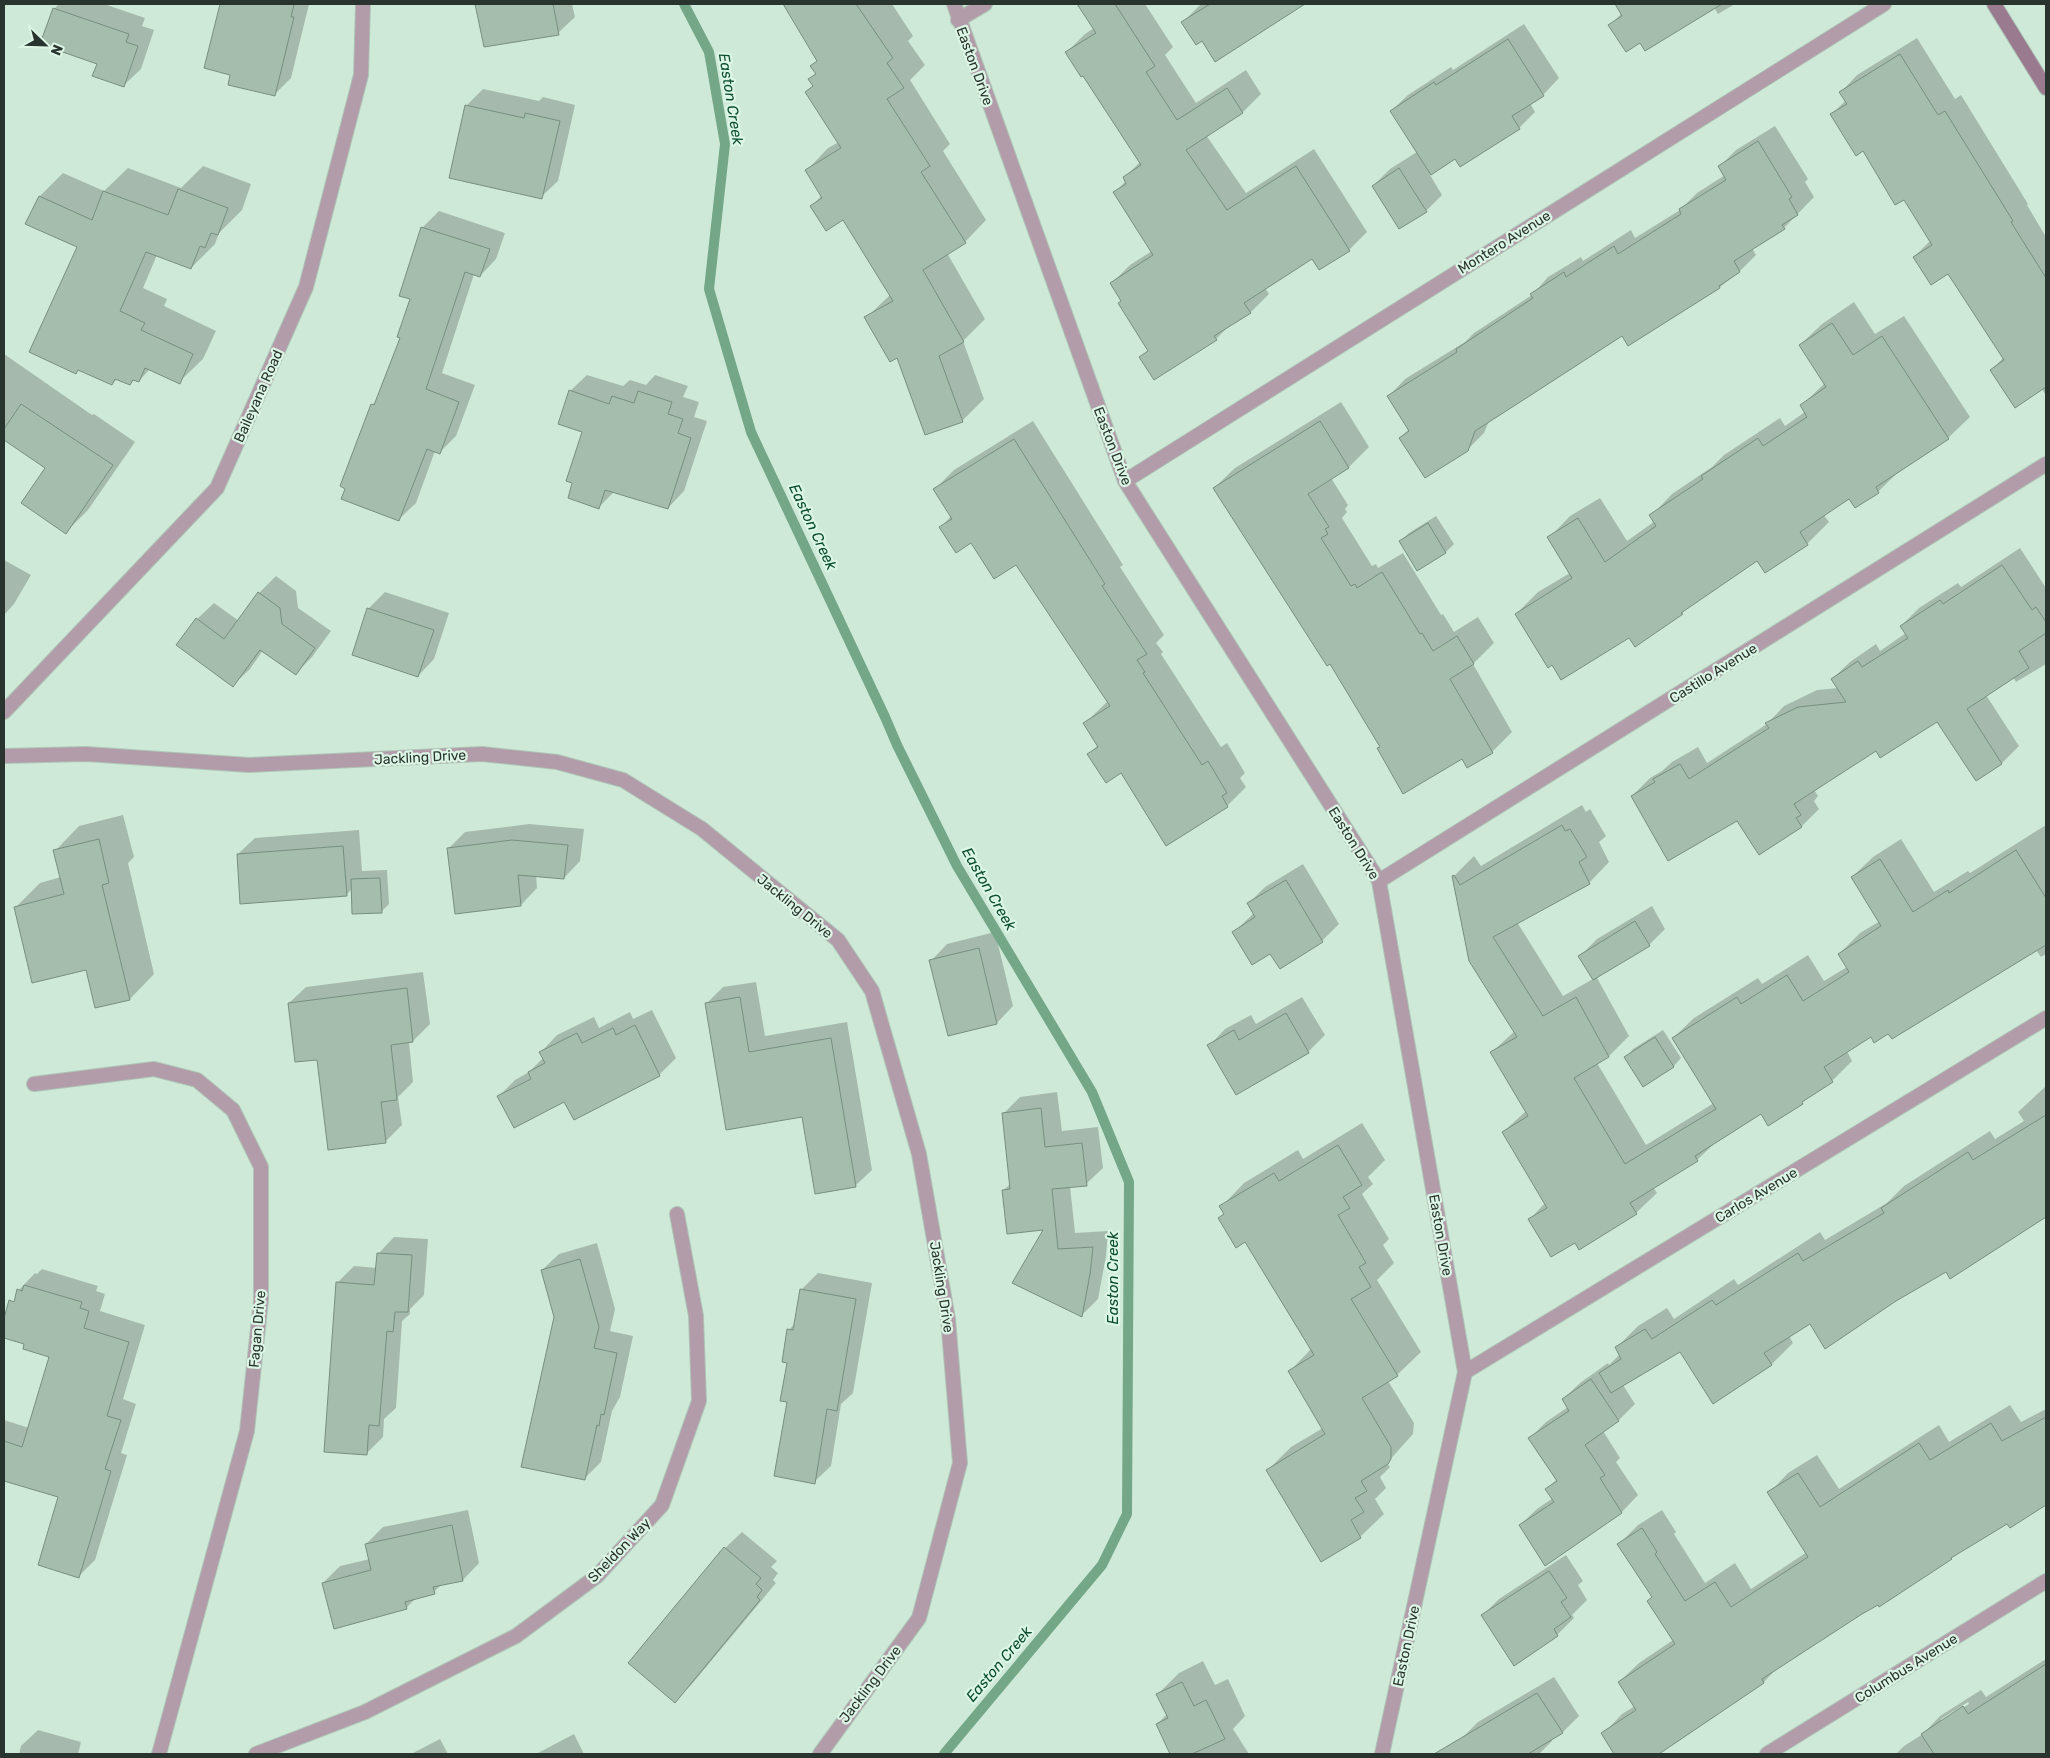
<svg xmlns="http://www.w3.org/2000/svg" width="2050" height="1758" viewBox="0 0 2050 1758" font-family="Rubik,sans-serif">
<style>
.shadow{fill:#0003;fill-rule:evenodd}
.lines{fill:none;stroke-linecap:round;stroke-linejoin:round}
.stream{stroke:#73a787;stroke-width:10}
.building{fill:#a4bdad;stroke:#778f80}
.minor-casing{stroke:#aec5b6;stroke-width:16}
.secondary-casing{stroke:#aec5b6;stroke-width:16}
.minor{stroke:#b29caa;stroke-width:14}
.secondary{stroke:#9a7a8f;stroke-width:14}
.labels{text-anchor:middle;stroke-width:4.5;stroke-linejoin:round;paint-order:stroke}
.street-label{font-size:14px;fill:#2a342e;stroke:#dcf6e5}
.water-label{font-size:15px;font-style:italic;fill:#0a4c2d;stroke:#dcf6e5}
</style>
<rect width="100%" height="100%" fill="#cfe9d8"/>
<path class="shadow" d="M59 4H104L145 18 142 26 154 30 141 69 124 85 98 63 54 9Z
M221 4H309L291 78 274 95 232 74 206 67Z
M477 4H572L575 17 558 33 485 46Z
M788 4H892L913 36 908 41 925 65 910 80 950 144 943 151 986 220 965 242 947 253 985 319 963 341 984 399 962 421 897 356 866 318 891 294 843 219 812 206 822 195 807 170 828 148 839 142 807 92 813 85 810 79 816 72 812 66 818 60 786 7Z
M1079 4H1145L1173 47 1165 55 1196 103 1246 70 1261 94 1243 112 1206 135 1246 193 1314 149 1367 232 1349 250 1319 269 1312 257 1265 288 1269 294 1251 312 1231 324 1216 339 1141 357 1149 349 1112 283 1130 265 1152 251 1115 192 1126 181 1124 178 1140 162 1084 74 1067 52 1085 34 1094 28Z
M1201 4H1301L1202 40 1183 22Z
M1623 4H1735L1718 14 1714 7 1641 41 1610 25 1622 13 1618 8Z
M1524 24 1559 78 1543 95 1530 103 1535 112 1519 128 1456 157 1430 175 1442 195 1426 211 1373 186 1390 169 1417 152 1391 111 1408 95 1451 67 1453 70Z
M1917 38 1955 99 1961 95 2028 204 2027 205 2046 237 2045 394 2042 389 1991 370 2004 357 1948 272 1914 257 1931 240 1904 198 1832 114 1846 100 1841 92 1857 75Z
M483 89 539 101 543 97 575 105 558 181 541 197 466 106Z
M1775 126 1808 179 1805 182 1814 197 1784 228 1752 248 1756 255 1740 271 1720 287 1628 344 1623 335 1489 421 1484 433 1467 450 1400 438 1409 429 1389 396 1405 379 1465 342 1474 333 1532 295 1548 277 1581 257 1583 261 1631 230 1635 238 1680 210 1697 193 1725 175 1719 167 1736 150Z
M203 166 251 184 242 210 219 233 215 244 191 268 157 255 143 288 167 299 164 306 216 331 203 359 179 382 150 369 139 381 135 379 130 384 118 378 112 384 79 246 40 196 63 173 104 191 128 168 181 188Z
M439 211 505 233 496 259 480 276 474 274 442 373 475 385 456 436 439 453 435 451 416 503 399 519 372 405 378 399 402 337 411 298 422 228Z
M1854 302 1875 334 1904 316 1970 417 1948 438 1900 470 1878 492 1855 506 1850 497 1824 515 1829 522 1807 544 1758 559 1690 605 1682 613 1629 636 1516 614 1538 592 1570 573 1549 538 1570 516 1600 498 1627 541 1655 521 1651 516 1672 494 1712 467 1724 455 1780 418 1785 426 1805 412 1801 406 1825 383 1800 345 1822 324Z
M4 354 92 415 94 414 135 442 88 510 66 532 46 468 4 438Z
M587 375 623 386 630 380 646 385 655 375 688 386 683 397 699 402 694 417 707 421 684 491 668 508 615 491 599 507 583 431 570 391Z
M1341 402 1369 447 1349 467 1331 478 1348 505 1345 509 1347 512 1342 518 1372 566 1376 564 1378 568 1403 553 1441 615 1443 614 1454 632 1478 617 1494 643 1473 664 1512 732 1492 752 1462 758 1381 746 1330 662 1214 488 1235 468Z
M1033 421 1123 565 1120 567 1164 635 1156 643 1163 652 1161 654 1221 747 1227 743 1245 773 1240 778 1246 787 1227 806 1121 771 1088 755 1098 745 1084 724 1108 701 1017 563 941 527 951 516 935 489 954 470Z
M1436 516 1454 544 1446 552 1418 569 1401 541 1409 533Z
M2020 548 2046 588V664L2016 682 2013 677 1986 695 2019 746 2002 763 1976 780 1938 720 1876 749 1814 790 1818 796 1814 801 1819 809 1802 826 1760 854 1738 820 1632 796 1650 778 1662 771 1672 762 1698 747 1707 763 1767 724 1784 706 1817 690 1838 688 1832 679 1850 662 1876 644 1880 651 1906 633 1901 626 1919 608 1958 583 1961 587Z
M4 560 31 575 14 604 4 615Z
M276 576 296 591 298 608 331 631 312 657 295 674 263 650 250 669 233 685 197 619 214 603 239 621 259 593Z
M385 592 449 613 434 659 418 676 368 609Z
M1582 805 1586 812 1590 809 1606 836 1599 842 1609 862 1589 883 1517 922 1563 996 1593 979 1580 956 1597 939 1652 906 1665 929 1649 945 1596 976 1629 1036 1609 1056 1597 1063 1646 1145 1714 1103 1673 1038 1694 1018 1758 978 1762 984 1808 955 1824 981 1847 967 1839 954 1860 933 1880 921 1852 877 1873 857 1901 839 1934 892 1968 871 1970 873 2046 825V954L2041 957 2036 950 1889 1032 1871 1036 1847 1051 1852 1061 1832 1081 1761 1112 1718 1140 1697 1160 1653 1187 1657 1193 1636 1213 1575 1241 1530 1219 1545 1203 1503 1132 1526 1111 1492 1052 1515 1031 1453 877 1474 856 1481 866Z
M123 815 134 857 128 863 154 974 130 999 15 908 40 883 61 877 55 851 79 826Z
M529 824 584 829 580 861 564 878 536 875 537 888 521 905 448 849 465 832Z
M359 830 362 871 387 870 389 904 381 912 353 888 346 895 238 854 255 838Z
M1303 864 1339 924 1322 941 1280 967 1271 952 1234 932 1254 913 1248 904 1265 887Z
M995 932 1013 1006 997 1023 931 961 947 944Z
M423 972 430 1024 413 1041 409 1042 413 1082 398 1097 402 1125 385 1142 318 1059 289 1003 306 987Z
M756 982 765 1036 847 1022 872 1170 855 1186 803 1116 706 1004 723 987Z
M1302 997 1325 1035 1308 1052 1209 1046 1225 1029 1251 1015 1256 1024Z
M652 1010 676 1058 660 1074 574 1118 565 1100 499 1096 515 1080 529 1072 544 1057 541 1052 557 1035 594 1017 599 1028 630 1012 633 1019Z
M1663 1030 1681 1058 1674 1066 1644 1085 1626 1057 1633 1049Z
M2046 1086V1216L1951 1277 1946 1270 1810 1322 1789 1336 1793 1343 1772 1364 1713 1402 1681 1351 1623 1385 1635 1404 1619 1420 1603 1431 1620 1458 1616 1462 1638 1495 1622 1512 1545 1564 1520 1525 1537 1509 1553 1498 1547 1489 1557 1479 1530 1438 1546 1422 1568 1407 1563 1399 1580 1383 1608 1363 1609 1365 1620 1354 1616 1348 1638 1326 1667 1308 1674 1319 1734 1279 1738 1285 1820 1232 1825 1240 1887 1203 1904 1186 1990 1131 1995 1139 2024 1121 2018 1112Z
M1057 1092 1062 1131 1098 1127 1103 1168 1086 1184 1070 1186 1075 1233 1108 1231 1106 1256 1098 1299 1082 1315 1045 1229 1003 1191 1011 1183 1004 1113 1020 1097Z
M1362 1123 1385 1160 1368 1177 1373 1184 1362 1194 1389 1239 1383 1245 1394 1263 1377 1280 1421 1352 1397 1375 1388 1381 1414 1423 1413 1434 1387 1463 1390 1467 1380 1477 1386 1488 1375 1499 1384 1514 1360 1537 1268 1470 1291 1447 1323 1428 1290 1371 1311 1349 1245 1241 1219 1218 1225 1213 1221 1207 1244 1183 1298 1150 1303 1159Z
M394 1237 428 1239 424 1295 410 1309V1314L402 1321 396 1408 384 1419 383 1437 366 1454 337 1283 354 1266 377 1268 378 1254Z
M597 1243 615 1309 610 1331 633 1336 620 1397 612 1411 601 1462 584 1479 555 1317 542 1270 559 1254Z
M42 1269 98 1286 96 1291 105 1294 100 1311 145 1325 123 1399 136 1404 121 1453 127 1455 95 1560 79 1576 59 1497 4 1480V1420L29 1428 51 1356 19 1290 35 1273 37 1274Z
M818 1273 872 1283 853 1393 841 1404 831 1466 814 1482 789 1401V1330L795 1323 801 1290Z
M2010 1405 2021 1422 2046 1409V1502L2042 1506 2008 1522 1958 1552 1951 1558 1880 1606 1878 1603 1779 1666 1764 1682 1691 1732 1687 1726 1642 1754H1616L1603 1734 1622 1714 1635 1706 1619 1682 1639 1663 1673 1640 1653 1596 1619 1544 1638 1525 1662 1510 1676 1532 1674 1534 1705 1583 1735 1563 1751 1589 1807 1552 1769 1493 1788 1473 1817 1455 1839 1489 1939 1425 1949 1442Z
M468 1510 479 1563 463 1580 442 1584 434 1592 417 1597 406 1608 323 1583 340 1566 370 1559 366 1544 383 1527Z
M742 1532 777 1561 771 1567 778 1573 773 1580 776 1583 692 1684 675 1701 630 1663 725 1548Z
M1566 1555 1583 1581 1578 1585 1587 1600 1572 1615 1574 1618 1557 1635 1514 1664 1483 1615 1499 1599Z
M2046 1659V1754H1896L1904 1746 1923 1734 1940 1716 1981 1690 1986 1697ZM1968 1702 1969 1704 1941 1722V1719Z
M1203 1661 1215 1685 1228 1679 1245 1716 1233 1729 1249 1754H1169L1171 1753 1157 1724 1167 1714 1157 1695 1179 1673Z
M1554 1677 1579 1716 1563 1732 1551 1739 1552 1741 1539 1754H1470L1461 1739 1478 1722Z
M38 1730 81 1742 78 1754H19L21 1746Z
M574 1734 584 1754H536Z
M440 1739 448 1754H411Z"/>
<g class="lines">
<path class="stream" d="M684 4 709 52 725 144 709 289 751 432 885 717 897 745 957 866 1092 1092 1129 1182 1127 1514 1102 1565 944 1754"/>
</g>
<path class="building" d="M220 4H294L291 17H294L275 96 228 85 230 75 204 68Z
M475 4H553L559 35 484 47Z
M783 4H856L893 58 887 63 904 88 887 99 930 166 921 172 966 243 923 270 964 342 939 356 963 422 925 435 897 358 890 362 864 317 893 301 843 220 826 231 810 206 822 198 805 170 841 148 805 92 813 86 808 79 816 74 810 66 817 61Z
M1077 4H1115L1155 66 1146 72 1177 120 1227 88 1243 113 1186 150 1227 210 1296 166 1350 251 1319 270 1312 259 1244 303 1251 313 1214 336 1217 340 1154 380 1139 357 1148 351 1118 303 1121 301 1110 283 1153 255 1113 192 1126 184 1123 177 1141 165 1083 76 1081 77 1065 52 1096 33Z
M1210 4H1305L1215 62 1202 41 1196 45 1181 22Z
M1615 4H1722L1645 51 1640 43 1626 52 1608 25 1622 16Z
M53 8 129 34 126 42 138 46 124 87 92 76 97 64 40 44Z
M1508 39 1544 96 1512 116 1520 129 1460 167 1455 159 1431 175 1390 111 1434 82 1436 85Z
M1900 54 1938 115 1945 111 2013 221 2011 222 2046 278V387L2015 408 1990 370 2004 360 1948 274 1931 285 1913 257 1932 245 1904 200 1895 205 1863 151 1856 156 1830 114 1847 104 1839 92Z
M465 105 524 118 525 113 560 121 542 199 449 178Z
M1758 141 1792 197 1789 199 1798 215 1782 225 1785 229 1734 261 1740 272 1719 286 1720 288 1628 346 1622 336 1531 395 1475 431 1468 451 1425 478 1399 438 1409 431 1387 396 1457 352 1456 349 1533 298 1530 294 1564 272 1566 277 1614 246 1618 254 1681 214 1679 209 1726 180 1718 166Z
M1399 168 1427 212 1399 229 1372 186Z
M178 189 228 208 218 235 211 233 205 248 200 246 191 269 146 252 120 311 145 323 141 330 193 354 180 384 145 368 139 382 133 380 130 385 115 379 112 385 78 370 76 374 29 352 77 247 25 224 39 196 92 220 103 191 168 215Z
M421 227 490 249 480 277 465 272 426 389 459 402 440 454 427 449 399 521 341 499 345 489 340 486 371 404 374 405 400 338 397 337 410 299 399 296Z
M1832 323 1853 355 1882 336 1949 439 1876 487 1879 493 1855 508 1849 499 1800 532 1808 545 1765 573 1757 561 1681 613 1683 614 1635 647 1629 638 1561 680 1552 665 1548 668 1515 614 1572 578 1547 537 1578 518 1605 562 1656 526 1649 515 1703 479 1701 476 1758 438 1763 446 1807 417 1800 405 1826 387 1799 345Z
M569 390 609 404 612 396 634 403 638 391 672 402 668 414 683 419 678 433 691 438 668 509 605 490 599 509 568 498 572 483 566 481 582 432 558 424Z
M21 404 113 465 66 534 21 503 45 468 4 440V429Z
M1320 421 1349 468 1308 494 1329 527 1325 529 1328 534 1321 538 1351 586 1355 584 1357 588 1382 572 1420 634 1422 633 1433 651 1457 636 1474 664 1450 679 1493 753 1467 768 1462 759 1403 794 1377 748 1380 747 1330 664 1327 666 1213 488Z
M1014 439 1105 584 1102 586 1147 654 1137 660 1145 672 1143 673 1202 765 1208 761 1227 793 1222 796 1228 807 1166 846 1121 773 1106 783 1087 754 1098 747 1083 723 1110 706 1016 565 994 579 971 543 956 553 939 527 952 519 933 489Z
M1428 523 1446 553 1417 571 1399 541Z
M2002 565 2032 610 2036 607 2046 622V633L2019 651 2029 668 1967 709 2002 764 1976 781 1937 722 1880 758 1876 751 1794 804 1801 815 1796 818 1802 827 1759 855 1737 821 1668 861 1631 796 1655 782 1653 779 1680 764 1689 779 1769 728 1765 723 1798 707 1846 702 1831 679 1858 661 1862 667 1908 638 1900 626 1940 600 1943 604Z
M258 592 280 608 282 624 315 648 296 675 260 650 233 687 176 645 196 618 224 639Z
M367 608 434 630 418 677 352 655Z
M1562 825 1565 831 1570 829 1587 857 1579 862 1590 884 1493 937 1543 1016 1576 997 1609 1057 1574 1078 1625 1164 1716 1109 1672 1038 1737 997 1741 1004 1787 975 1803 1001 1849 972 1838 954 1881 926 1851 877 1880 859 1913 912 1948 890 1949 893 2016 850 2046 898V945L1892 1039 1888 1034 1874 1043 1871 1037 1824 1067 1833 1082 1802 1102 1803 1104 1768 1126 1761 1114 1695 1156 1698 1161 1630 1203 1637 1214 1579 1250 1575 1243 1551 1257 1528 1219 1547 1208 1502 1132 1528 1116 1490 1052 1517 1037 1469 961 1452 876 1454 875 1460 885Z
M99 839 109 883 102 885 130 1000 95 1008 86 970 32 983 14 907 64 894 53 850Z
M512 840 568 845 564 879 518 875 521 906 455 914 447 848Z
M343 846 347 896 240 904 237 854Z
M380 878 382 913 352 914 351 879Z
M1286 880 1323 942 1280 969 1270 954 1252 965 1232 932 1255 917 1247 903Z
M1635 921 1650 946 1593 980 1578 956Z
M979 948 997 1024 948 1036 929 960Z
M407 988 413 1042 391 1045 397 1100 381 1102 386 1143 328 1150 317 1060 295 1062 288 1003Z
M740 997 749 1052 831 1038 856 1187 815 1194 802 1117 726 1130 705 1003Z
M1286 1013 1309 1053 1236 1095 1207 1045 1234 1030 1239 1040Z
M635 1025 660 1076 574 1120 564 1102 514 1128 497 1096 531 1079 528 1072 545 1063 539 1052 577 1033 582 1043 613 1028 616 1035Z
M1655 1037 1674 1067 1643 1087 1624 1057Z
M1041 1108 1045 1147 1082 1143 1087 1186 1052 1189 1058 1249 1093 1247 1090 1274 1082 1317 1012 1283 1043 1230 1007 1234 1002 1190 1010 1189 1002 1113Z
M2046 1115V1217L1950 1279 1946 1272 1896 1301 1825 1349 1810 1324 1764 1353 1772 1365 1713 1404 1680 1352 1611 1393 1599 1373 1621 1359 1615 1347 1645 1329 1652 1339 1712 1300 1716 1305 1798 1253 1803 1261 1884 1213 1881 1208 1968 1152 1973 1160Z
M1338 1145 1362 1185 1343 1197 1350 1208 1338 1215 1366 1263 1359 1267 1371 1287 1351 1299 1398 1376 1362 1398 1391 1447V1459L1388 1464 1361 1481 1367 1491 1355 1498 1364 1512 1351 1520 1361 1538 1321 1562 1266 1470 1325 1434 1288 1371 1314 1355 1245 1242 1236 1248 1218 1218 1224 1214 1219 1206 1274 1173 1279 1181Z
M377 1253 412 1255 408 1312H395L393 1332 387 1331 379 1426 369 1425 367 1455 324 1452 336 1282 374 1285Z
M580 1259 599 1327 594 1348 617 1353 604 1415 601 1414 599 1426 597 1425 585 1480 521 1467 554 1317 541 1270Z
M24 1285 82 1302 80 1308 89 1311 84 1328 129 1342 107 1416 121 1420 105 1469 111 1471 79 1578 38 1565 58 1497 4 1481V1441L22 1447 49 1357 23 1349 24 1344 4 1338V1318L9 1300 14 1302 17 1289 22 1291Z
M800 1289 856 1299 837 1411 827 1409 815 1484 774 1476 787 1402 780 1401 787 1363 782 1362 787 1329 793 1330Z
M1591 1379 1619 1421 1585 1445 1605 1475 1600 1478 1622 1513 1545 1566 1519 1525 1554 1502 1545 1489 1557 1481 1528 1438 1569 1411 1562 1399Z
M2046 1417V1505L2010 1528 2007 1524 1951 1558 1952 1559 1879 1607 1878 1605 1862 1614 1762 1679 1764 1683 1659 1754H1614L1601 1733 1636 1710 1618 1682 1675 1644 1647 1601 1652 1597 1617 1544 1642 1528 1657 1552 1655 1554 1685 1601 1715 1582 1731 1607 1808 1557 1767 1492 1798 1473 1820 1507 1919 1443 1930 1460 1991 1423 2002 1441Z
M452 1525 463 1581 433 1587 435 1594 405 1602 407 1609 334 1629 322 1583 371 1570 365 1544Z
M724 1547 761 1578 756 1584 762 1590 757 1597 760 1600 675 1703 628 1663Z
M1549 1571 1567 1598 1561 1602 1571 1617 1554 1629 1558 1636 1514 1666 1481 1615Z
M2046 1664V1754H1934L1921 1734 1963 1706 1968 1714Z
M1182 1682 1194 1706 1206 1700 1225 1739 1192 1754H1170L1156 1724 1168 1718 1156 1694Z
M1537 1693 1563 1733 1528 1754H1434Z"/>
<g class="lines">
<defs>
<path id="minor" d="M954 4 1125 481 1379 881 1465 1372 1382 1754
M958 20 985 4
M1125 481 1884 4
M4 712 217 488 306 287 361 75 363 4
M4 756 86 754 249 765 482 754 557 762 623 780 702 829 838 940 872 991 919 1154 948 1319 960 1463 919 1618 820 1754
M1379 881 2046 464
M34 1084 154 1069 197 1080 233 1110 261 1167V1300L247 1431 159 1754
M1465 1372 2046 1018
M256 1754 365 1712 516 1636 597 1576 662 1505 699 1401 696 1316 677 1214
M1767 1754 2046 1581"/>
<path id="secondary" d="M1994 4 2046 88"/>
</defs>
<use href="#minor" class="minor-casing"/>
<use href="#secondary" class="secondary-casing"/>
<use href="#minor" class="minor"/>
<use href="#secondary" class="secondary"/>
</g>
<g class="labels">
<g class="street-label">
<text transform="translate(975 66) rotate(70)" y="5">Easton Drive</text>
<text transform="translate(1504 242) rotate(-32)" y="5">Montero Avenue</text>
<text transform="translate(258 396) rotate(-66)" y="5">Baileyana Road</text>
<text transform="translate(1113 446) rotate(69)" y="5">Easton Drive</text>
<text transform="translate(1713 673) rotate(-32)" y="5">Castillo Avenue</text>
<text transform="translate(420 757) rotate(-3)" y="5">Jackling Drive</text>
<text transform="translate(1354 843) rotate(58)" y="5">Easton Drive</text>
<text transform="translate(795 906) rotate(39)" y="5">Jackling Drive</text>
<text transform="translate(1756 1195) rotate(-31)" y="5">Carlos Avenue</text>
<text transform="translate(1441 1235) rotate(80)" y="5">Easton Drive</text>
<text transform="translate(942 1287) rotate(81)" y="5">Jackling Drive</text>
<text transform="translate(257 1329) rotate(-85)" y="5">Fagan Drive</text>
<text transform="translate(619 1550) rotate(-46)" y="5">Sheldon Way</text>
<text transform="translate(1406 1646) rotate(-78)" y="5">Easton Drive</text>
<text transform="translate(1906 1668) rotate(-32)" y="5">Columbus Avenue</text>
<text transform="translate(870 1684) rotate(-53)" y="5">Jackling Drive</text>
</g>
<g class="water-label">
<text transform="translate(731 99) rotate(81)" y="5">Easton Creek</text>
<text transform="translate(813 527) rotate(65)" y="5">Easton Creek</text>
<text transform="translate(989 889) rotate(60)" y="5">Easton Creek</text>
<text transform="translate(1113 1278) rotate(-90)" y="5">Easton Creek</text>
<text transform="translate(999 1664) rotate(-50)" y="5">Easton Creek</text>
</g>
</g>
<rect width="2050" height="1758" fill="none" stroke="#2a342e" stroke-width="10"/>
<g transform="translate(45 45) rotate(113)" stroke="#dcf6e5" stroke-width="4" paint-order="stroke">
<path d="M0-4L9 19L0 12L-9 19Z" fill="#2a342e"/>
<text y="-8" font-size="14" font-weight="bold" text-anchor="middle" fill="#2a342e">N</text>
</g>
</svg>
